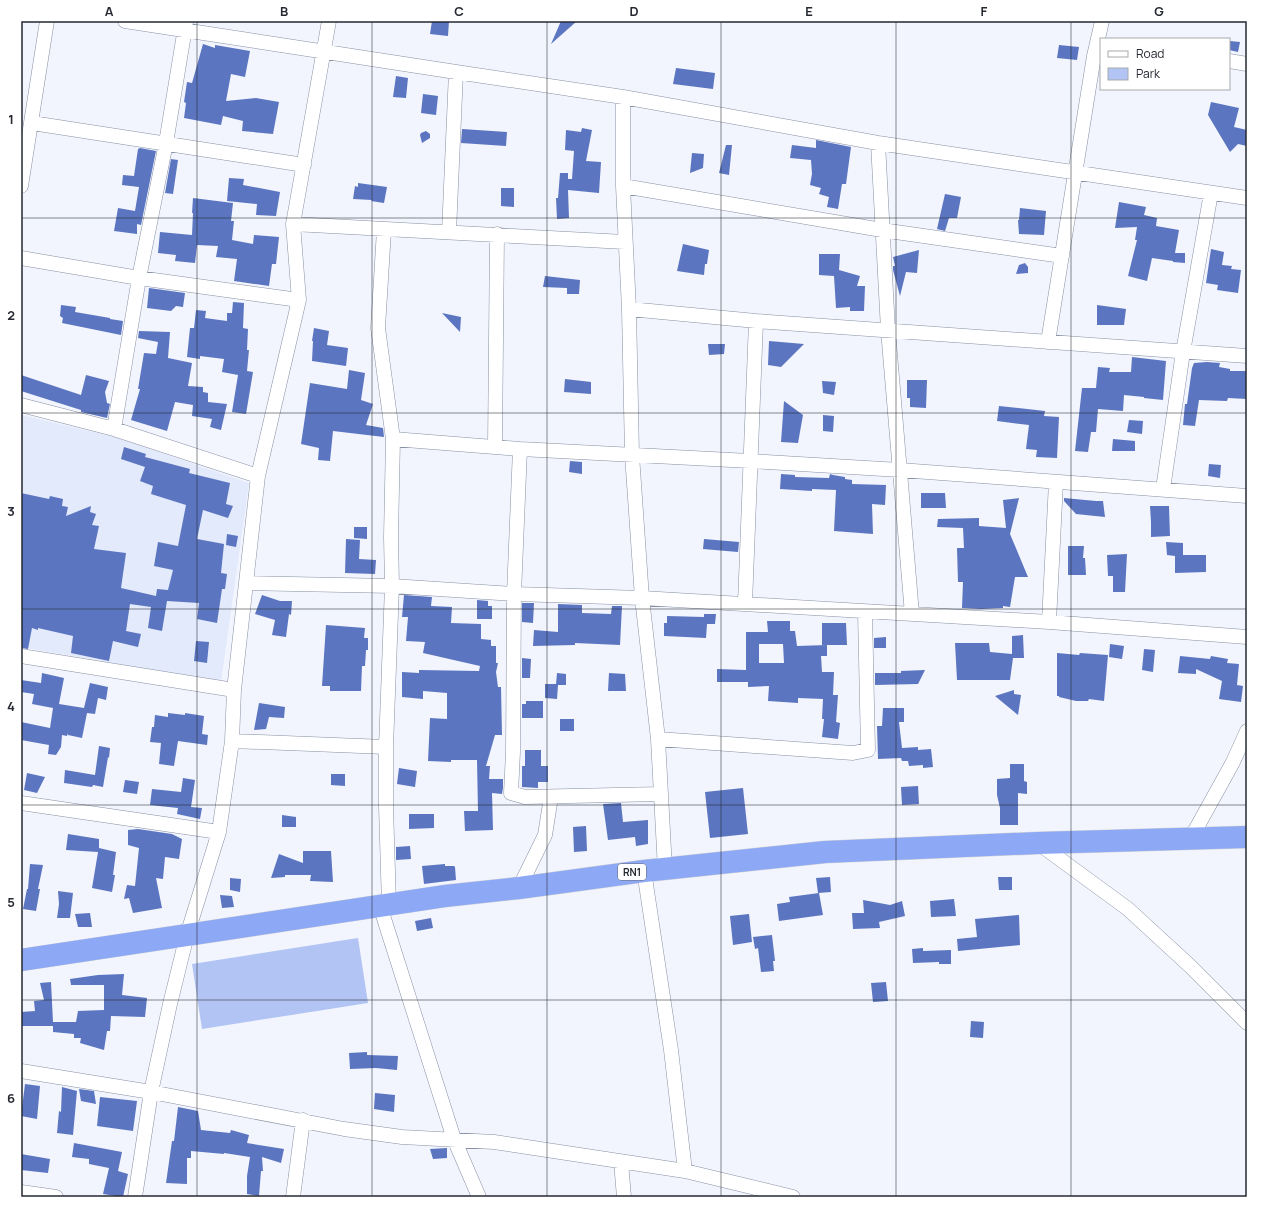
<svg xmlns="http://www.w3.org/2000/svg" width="1268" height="1218" viewBox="0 0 1268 1218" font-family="Manrope,sans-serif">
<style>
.built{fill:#e3eafc}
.green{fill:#b1c4f3}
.building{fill:#5b75c0;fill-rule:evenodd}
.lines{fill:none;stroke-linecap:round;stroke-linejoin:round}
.street-casing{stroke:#8890a4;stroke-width:15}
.highway-casing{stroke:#d4d4d6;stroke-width:23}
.street{stroke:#fff;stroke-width:14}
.highway{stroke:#8da9f5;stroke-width:22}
.grid{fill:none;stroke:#262932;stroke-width:1;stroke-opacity:0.55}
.labels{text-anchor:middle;stroke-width:3;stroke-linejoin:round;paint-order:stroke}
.shield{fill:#fff;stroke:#676970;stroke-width:1}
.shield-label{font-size:10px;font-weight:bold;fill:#262932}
.neatline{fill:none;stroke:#262932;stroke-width:1.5}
.grid-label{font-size:13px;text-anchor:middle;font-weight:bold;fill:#262932}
</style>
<rect width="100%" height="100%" fill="#f2f5fe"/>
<path class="built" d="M21 415 115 437 249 483 221 682 21 647Z"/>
<path class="green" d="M358 938 368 1003 202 1029 192 964Z"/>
<path class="building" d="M432 21H449L448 36 430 34Z
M561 21H577L551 44Z
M1230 41 1240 42 1238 52 1229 50Z
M203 44 215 48V45L250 51 245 77 231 74 226 101 256 98 279 102 273 134 242 131 243 121 223 116 221 125 184 118 186 103 184 102 187 82 192 83Z
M1059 45 1079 47 1077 60 1057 58Z
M676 68 715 73 713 89 673 84Z
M396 76 408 78 406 98 393 97Z
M423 94 438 96 436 115 421 113Z
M1211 102 1239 108 1234 127 1247 130V146L1238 144 1230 152 1208 115Z
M582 128 592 130 586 161 601 162 599 193 568 190 569 218 557 219 556 198H558L560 173H568V179H572L574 151 565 150 566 130 581 132Z
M462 129 507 132 506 146 461 143Z
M426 131 430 134V138L422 143 420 135 421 133Z
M816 140 851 147 846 184H842L838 209 827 207 829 197 819 194 821 188 810 185 812 174 811 160 790 158 792 145 816 148Z
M726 145H732L729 175 719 173Z
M140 148 156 151 141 225 137 224V234L114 231 118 208 135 211 139 187 122 185 123 175 134 176 138 149Z
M692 153 704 154 703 168 690 173Z
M171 159 178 160 173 194 165 193Z
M229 178 244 179 243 185 280 192 276 216 256 215 257 204 227 201Z
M358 183 387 187 384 203 371 201 372 200 353 199 355 186 358 187Z
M501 188H514V207L501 206Z
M945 194 961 197 957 218H949L945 231 937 229Z
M193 198 233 203 231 221H234L232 240 253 244 254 235 279 237 276 264H272L269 286 234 281 237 259 216 257 218 246 197 245 195 263 175 261 176 255 158 253 160 232 192 235 193 213H192Z
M1119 202 1146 207 1144 215 1157 218 1156 226 1179 230 1175 253H1185V263L1173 262V261L1152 258 1147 281 1128 276 1137 240H1135L1137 227 1115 228Z
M1020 208 1046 211 1044 235 1019 234 1018 220H1019Z
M683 244 709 250 707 264H705L704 275 677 271Z
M1211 249 1224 252 1222 265 1232 266 1231 269 1241 270 1238 293 1217 290 1218 285 1206 283Z
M919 250 917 273 906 272 900 296 893 270V266H895L893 257Z
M819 254H840L839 270 860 276 857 286H865L864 311H850V307L836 308 834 276 819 275Z
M1025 263 1028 267V273L1016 274 1019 265Z
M545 276 580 280 579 294H567V288L543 287Z
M149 288 185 293 183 307 176 306 171 311 147 308Z
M233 302 244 303 243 328 248 329 247 350H249L247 371 253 372 246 414 232 412 238 375 222 372 224 359 200 356V359L187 357 190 328H194L196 310 206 311 205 318 227 321V313H232Z
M61 305 76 307 75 312 110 318V319L123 321 121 335 62 323 63 318 60 316Z
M1097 305 1126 309 1124 325H1097Z
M442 313 461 317 460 332Z
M314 328 329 331 327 345 348 348 346 366 312 361 313 341H312Z
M139 331 170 332 168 358 192 363 188 386 203 387V392L208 393V402L227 404 221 430 210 427 212 419 192 416 193 405 175 402 167 431 131 420 140 389H138L144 353 156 354 158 342 138 338Z
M769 341 804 344 781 367 768 365Z
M708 344H725L724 354 709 355Z
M1132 357 1166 361 1163 400 1144 398V397L1124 395 1123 411 1098 409 1096 432H1091L1088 452 1075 451 1082 388H1096L1098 367 1110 368 1109 372H1131Z
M1207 362 1220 363 1219 367 1230 369V371H1247V399L1228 398 1227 401 1199 400 1195 426 1183 425 1185 404H1187L1192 368 1194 363Z
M349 370 365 373 361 400 373 404 366 425 383 428 384 437 333 431 330 461 318 460 319 448 301 444 310 383 347 389Z
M21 375 81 395 86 375 109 381 105 392 107 403 110 404 107 418 81 412V410L21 391Z
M565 379 591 382V394L564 392Z
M907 380H927L926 408 910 407V398H907Z
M822 381 836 382 834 395 823 393Z
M784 401 803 415 798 443 781 442Z
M999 406 1045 411 1044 416 1059 417 1057 458 1036 457 1037 450 1026 449 1029 425 997 421Z
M823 415 834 416 833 432 823 431Z
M1129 420 1143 421 1142 434 1127 432Z
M1113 439 1135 441V451H1112Z
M124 447 146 454 145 457 190 469 189 473 230 483 226 504 233 506 228 518 203 510 197 539 224 544 221 573 227 574 225 589H222L217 623 197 619 199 603 167 601 162 631 148 628 151 607 130 604 126 631 141 634 138 647 113 641 109 661 71 653 73 636 38 628V630L32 628 28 649 21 648V493L49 499 50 496 63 499 62 506 68 507 66 516 91 506 90 512 96 514 92 525 99 526 94 549 126 553 121 588 156 596 157 589 168 590 173 570 154 566 158 542 178 546 186 505 151 494 153 486 140 481 145 467 121 459Z
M570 461 582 462V474L569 472Z
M1209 464 1221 465 1220 478 1208 476Z
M781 474 795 475V477L829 478 830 474 833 475 845 477V479L852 480V484L886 485 885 505 872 504 873 534 834 531 836 490 812 489V491L780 489Z
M921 493H945L946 508H921Z
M1019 498 1010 534 1028 577H1015L1010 607 1003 606V608L981 609 962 608 963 582H958L957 548H964L963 528 937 527 938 519 979 518V526L1006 528 1003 500Z
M1064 498 1096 501H1103L1105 517 1076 514 1064 501Z
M1150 506H1169L1170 536 1151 537V522H1153H1151Z
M354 527H367V539L354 538Z
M227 534 238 536 236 547 226 545Z
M346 539 360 540 359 559 376 560 375 574 345 573Z
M704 539 739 542 738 552 703 549Z
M1166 542 1183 543V555H1206V572L1175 573V556L1167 555Z
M1068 546H1084L1083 558H1085L1086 575H1068Z
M1127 554 1125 592H1113V576H1108L1107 555Z
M262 595 280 601H292L291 615 289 614 286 637 272 635 275 620 255 614Z
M404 595 432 597 431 606 452 607 451 623 481 624V639L491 640V646H496V663H498L496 672 498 687H501L502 735H495L486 766H490L489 779H503V788L502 794 492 793 493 830 465 831 464 811H478L477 760H451V762L428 761 430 718 447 719V693L423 691V699L402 697V672L419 673V670L479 671 480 666 423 653 425 642 406 641 408 617H402Z
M477 600 488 601V606H492V619H477Z
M522 603H534L533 623 522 622Z
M558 604 582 605V613L611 614 612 606H622L620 645 575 643V645L533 646 534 630 558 632Z
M704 614H716L715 624H707L706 638 664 636V623H667V616L704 617Z
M767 621H790V631H795L797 646 827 645V656H821L822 672H834L833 695H838L836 722 840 723 838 739 822 737 824 719H822L823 699 798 698V703L768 701 769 686 748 687V682H717V669L746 670V632H768ZM759 644H783L784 663H759Z
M822 623H846L847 645H822Z
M326 625 365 628 364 638H368V650H366L365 666H362L361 691H330V686H322Z
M1023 635 1024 658H1013L1010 680H957L955 643H989L990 652 1012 654V636Z
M886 637V648H874V638Z
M196 641 209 642 207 663 194 661Z
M1110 644 1124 646 1122 659 1109 657Z
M1144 649 1155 650 1153 672 1142 670Z
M1057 653 1079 655 1080 653 1108 655 1104 701 1089 699 1088 701H1076L1059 697V696H1057Z
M1180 656 1210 659 1211 656 1228 659 1227 663 1239 664 1237 685 1243 686 1241 702 1219 699 1222 681 1196 669V674L1178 673Z
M522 658 531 659 530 678H522Z
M925 670 918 684 875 685V673H901V671Z
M42 673 64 678 59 704 84 708 90 683 108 687 106 700 98 698 95 714 87 713 82 738 68 735V733L67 736 62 735 61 747 56 755 48 754 49 745 21 740V722L50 728 53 708 32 704 34 694 21 692V680L41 683Z
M557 673 566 674V685H558L557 699 545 698V684H556Z
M609 673 625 674 626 691H608Z
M1014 690V694L1021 695 1018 715 995 696Z
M526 701H543V718H522V704H526Z
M259 703 285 707 284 718 269 717 266 729 254 730Z
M883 708H904V722H899L902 748 918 747V750L931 749 933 767 923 768V765L909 766 908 761H902L901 758 878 759 877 726H882Z
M168 713 185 715V713L204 716 202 734 208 735 207 745 178 741 174 766 159 764 161 743 150 742 152 727H154L155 715 168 717Z
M560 719H574V731H560Z
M99 746 110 748 109 758 108 757 103 787 93 785 92 787 64 783 65 770 95 775Z
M525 750H541V766H548V782H538V788L522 787V766H525Z
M1010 764H1024V781L1027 782V794L1018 793V825H1000V808L997 795V779L1010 778Z
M399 768 417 771 415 787 397 784Z
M27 773 45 777 37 793 24 790Z
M331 774H345V786L331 785Z
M183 778 195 780 191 807 202 808 200 819 177 814 178 808 150 805 152 789 181 792Z
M125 780 139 782 137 794 123 792Z
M918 786 919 804 902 805 901 787Z
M743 788 748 834 710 838 705 792Z
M621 803 623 822 648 820V844L636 846 635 837 608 840 603 804Z
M409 814H434V828L409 829Z
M282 815 296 817V827H282Z
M586 826 587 851 574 852 573 827Z
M138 829 172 834 182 839 179 859 165 857 163 879 156 878 162 908 133 913 129 898 124 899 127 885 135 886 139 848 128 845V830Z
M68 834 99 839V848L116 852 113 875H115L112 892 92 888 98 852 66 850Z
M410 846 411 859 396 860V847Z
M303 851H331L333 882 310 881 311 875H285V877L271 878 279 854 303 863Z
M30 864 43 865 38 889H40L36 911 23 909 27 889H28Z
M445 864V866H454L455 867 456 880 424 884 422 866Z
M830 877 831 892 818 893 816 878Z
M998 877H1012V890H999Z
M230 878 241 879 240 892 230 890Z
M58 891 73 893 70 918H57L59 904Z
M819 893 823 915 779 921 777 904 790 902 789 897Z
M220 895 232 896 234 907 222 908Z
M954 899 956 916 931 917 930 901Z
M863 900 890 905 902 901 905 916 879 922 880 928 853 929 852 913H864Z
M90 913 92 927H78L75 914Z
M749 914 752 942 733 945 730 916Z
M1019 915 1020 945 958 951 957 939 977 937 975 919Z
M431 918 433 928 417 931 415 921Z
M772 935 775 961H773L774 971 761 972 758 948 755 949 753 937Z
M923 948V951L951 950V964H939V962L913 963 912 949Z
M124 974 122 995 147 998 145 1017 111 1016 110 1031H107L104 1050 80 1043 81 1038H74V1034L53 1032V1026H21V1012L35 1011 34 1001 44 1000 40 983 51 982 53 1022H76L78 1011 104 1010V985H71L70 979 98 975Z
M886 982 888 1001 873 1002 871 983Z
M971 1021 984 1022 983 1038 970 1037Z
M367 1052V1055L398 1056 397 1070 376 1068 350 1069 349 1053Z
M25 1084 40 1086 37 1119 21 1116Z
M62 1087 77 1091 73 1135 57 1133 59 1111 61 1112Z
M79 1089 94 1091 96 1104 81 1101Z
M375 1093 395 1095 394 1112 374 1109Z
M100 1097 137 1101 133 1131 97 1126Z
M178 1107 198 1111 201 1130 230 1133 231 1130 249 1135 247 1143 284 1149 281 1163 262 1157 263 1171H261L259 1196 247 1194V1176L250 1157 224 1153V1154L191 1151V1158H187V1184L166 1183 172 1141H174Z
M74 1143 122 1152 118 1171 128 1174 123 1197 103 1194 109 1168 89 1164V1159L72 1157Z
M447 1148V1158L433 1159 430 1149Z
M21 1154 50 1159 48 1173 21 1170Z"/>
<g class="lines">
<defs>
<path id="street" d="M125 21 456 72 623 97 878 143 1247 198
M1229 61 1247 64
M623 97V186L629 309 632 455 642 598 658 739 665 869
M32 123 304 165
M878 143 888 330 912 614
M21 186 47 21
M623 186 882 230 1062 256
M293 224 625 242
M384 230 378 328 393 439 391 537 392 586 386 747V806L389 905
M449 232 456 72
M21 258 139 278 299 300
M629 309 756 321 1247 356
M1048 342 1094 56 1102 21
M21 405 114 429 258 476
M114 429 139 278 166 143 186 22
M393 439 520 449 750 461 900 470 1247 496
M495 447 497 234
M520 449 514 594 513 752 511 793 525 797 660 794
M1163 489 1183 352 1211 193
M247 583 392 586 514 594 642 598 1049 622 1247 637
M745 604 756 321
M1049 622 1056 482
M21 656 234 690
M658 739 853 753 868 750 865 612
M232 741 386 747
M21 803 219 832
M1191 838 1233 762 1247 731
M1038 843 1128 909 1190 966 1247 1023
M644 871 671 1050 685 1171
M519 888 545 835 551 797
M380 906 454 1139 479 1197
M21 1071 151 1092 344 1129 402 1137 494 1142 685 1171 793 1197
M621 1162 624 1197
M21 1192 56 1197
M135 1197 151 1092 170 1004 187 935 219 832 232 741 234 690 258 476 299 300 293 224 329 21
M293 1197 303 1120"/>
<path id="highway" d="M21 960 445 896 519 888 644 871 825 852 1038 843 1247 837"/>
</defs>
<use href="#street" class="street-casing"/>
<use href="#highway" class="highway-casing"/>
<use href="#street" class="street"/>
<use href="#highway" class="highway"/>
</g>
<path class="grid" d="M197 21V1197M372 21V1197M547 21V1197M721 21V1197M896 21V1197M1071 21V1197M21 218H1247M21 413H1247M21 609H1247M21 805H1247M21 1000H1247"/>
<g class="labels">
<rect class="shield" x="618" y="864" width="28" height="16" rx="3"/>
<g class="shield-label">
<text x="632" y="876">RN1</text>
</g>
</g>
<rect width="1268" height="1218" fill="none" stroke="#ffffff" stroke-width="44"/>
<rect x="1100" y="38" width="130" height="52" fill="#ffffff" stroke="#a8a9ad"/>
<rect x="1108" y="51" width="20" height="6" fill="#ffffff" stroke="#a8a9ad"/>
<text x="1136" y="58" font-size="12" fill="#262932">Road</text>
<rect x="1108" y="68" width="20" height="12" fill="#b1c4f3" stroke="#a8a9ad"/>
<text x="1136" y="78" font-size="12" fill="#262932">Park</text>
<rect x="22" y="22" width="1224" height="1174" class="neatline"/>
<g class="grid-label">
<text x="109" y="16">A</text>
<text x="284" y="16">B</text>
<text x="459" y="16">C</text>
<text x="634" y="16">D</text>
<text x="809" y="16">E</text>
<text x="984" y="16">F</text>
<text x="1159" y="16">G</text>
<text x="11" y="124">1</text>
<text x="11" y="320">2</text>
<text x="11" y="516">3</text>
<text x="11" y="711">4</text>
<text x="11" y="907">5</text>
<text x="11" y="1103">6</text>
</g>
</svg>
